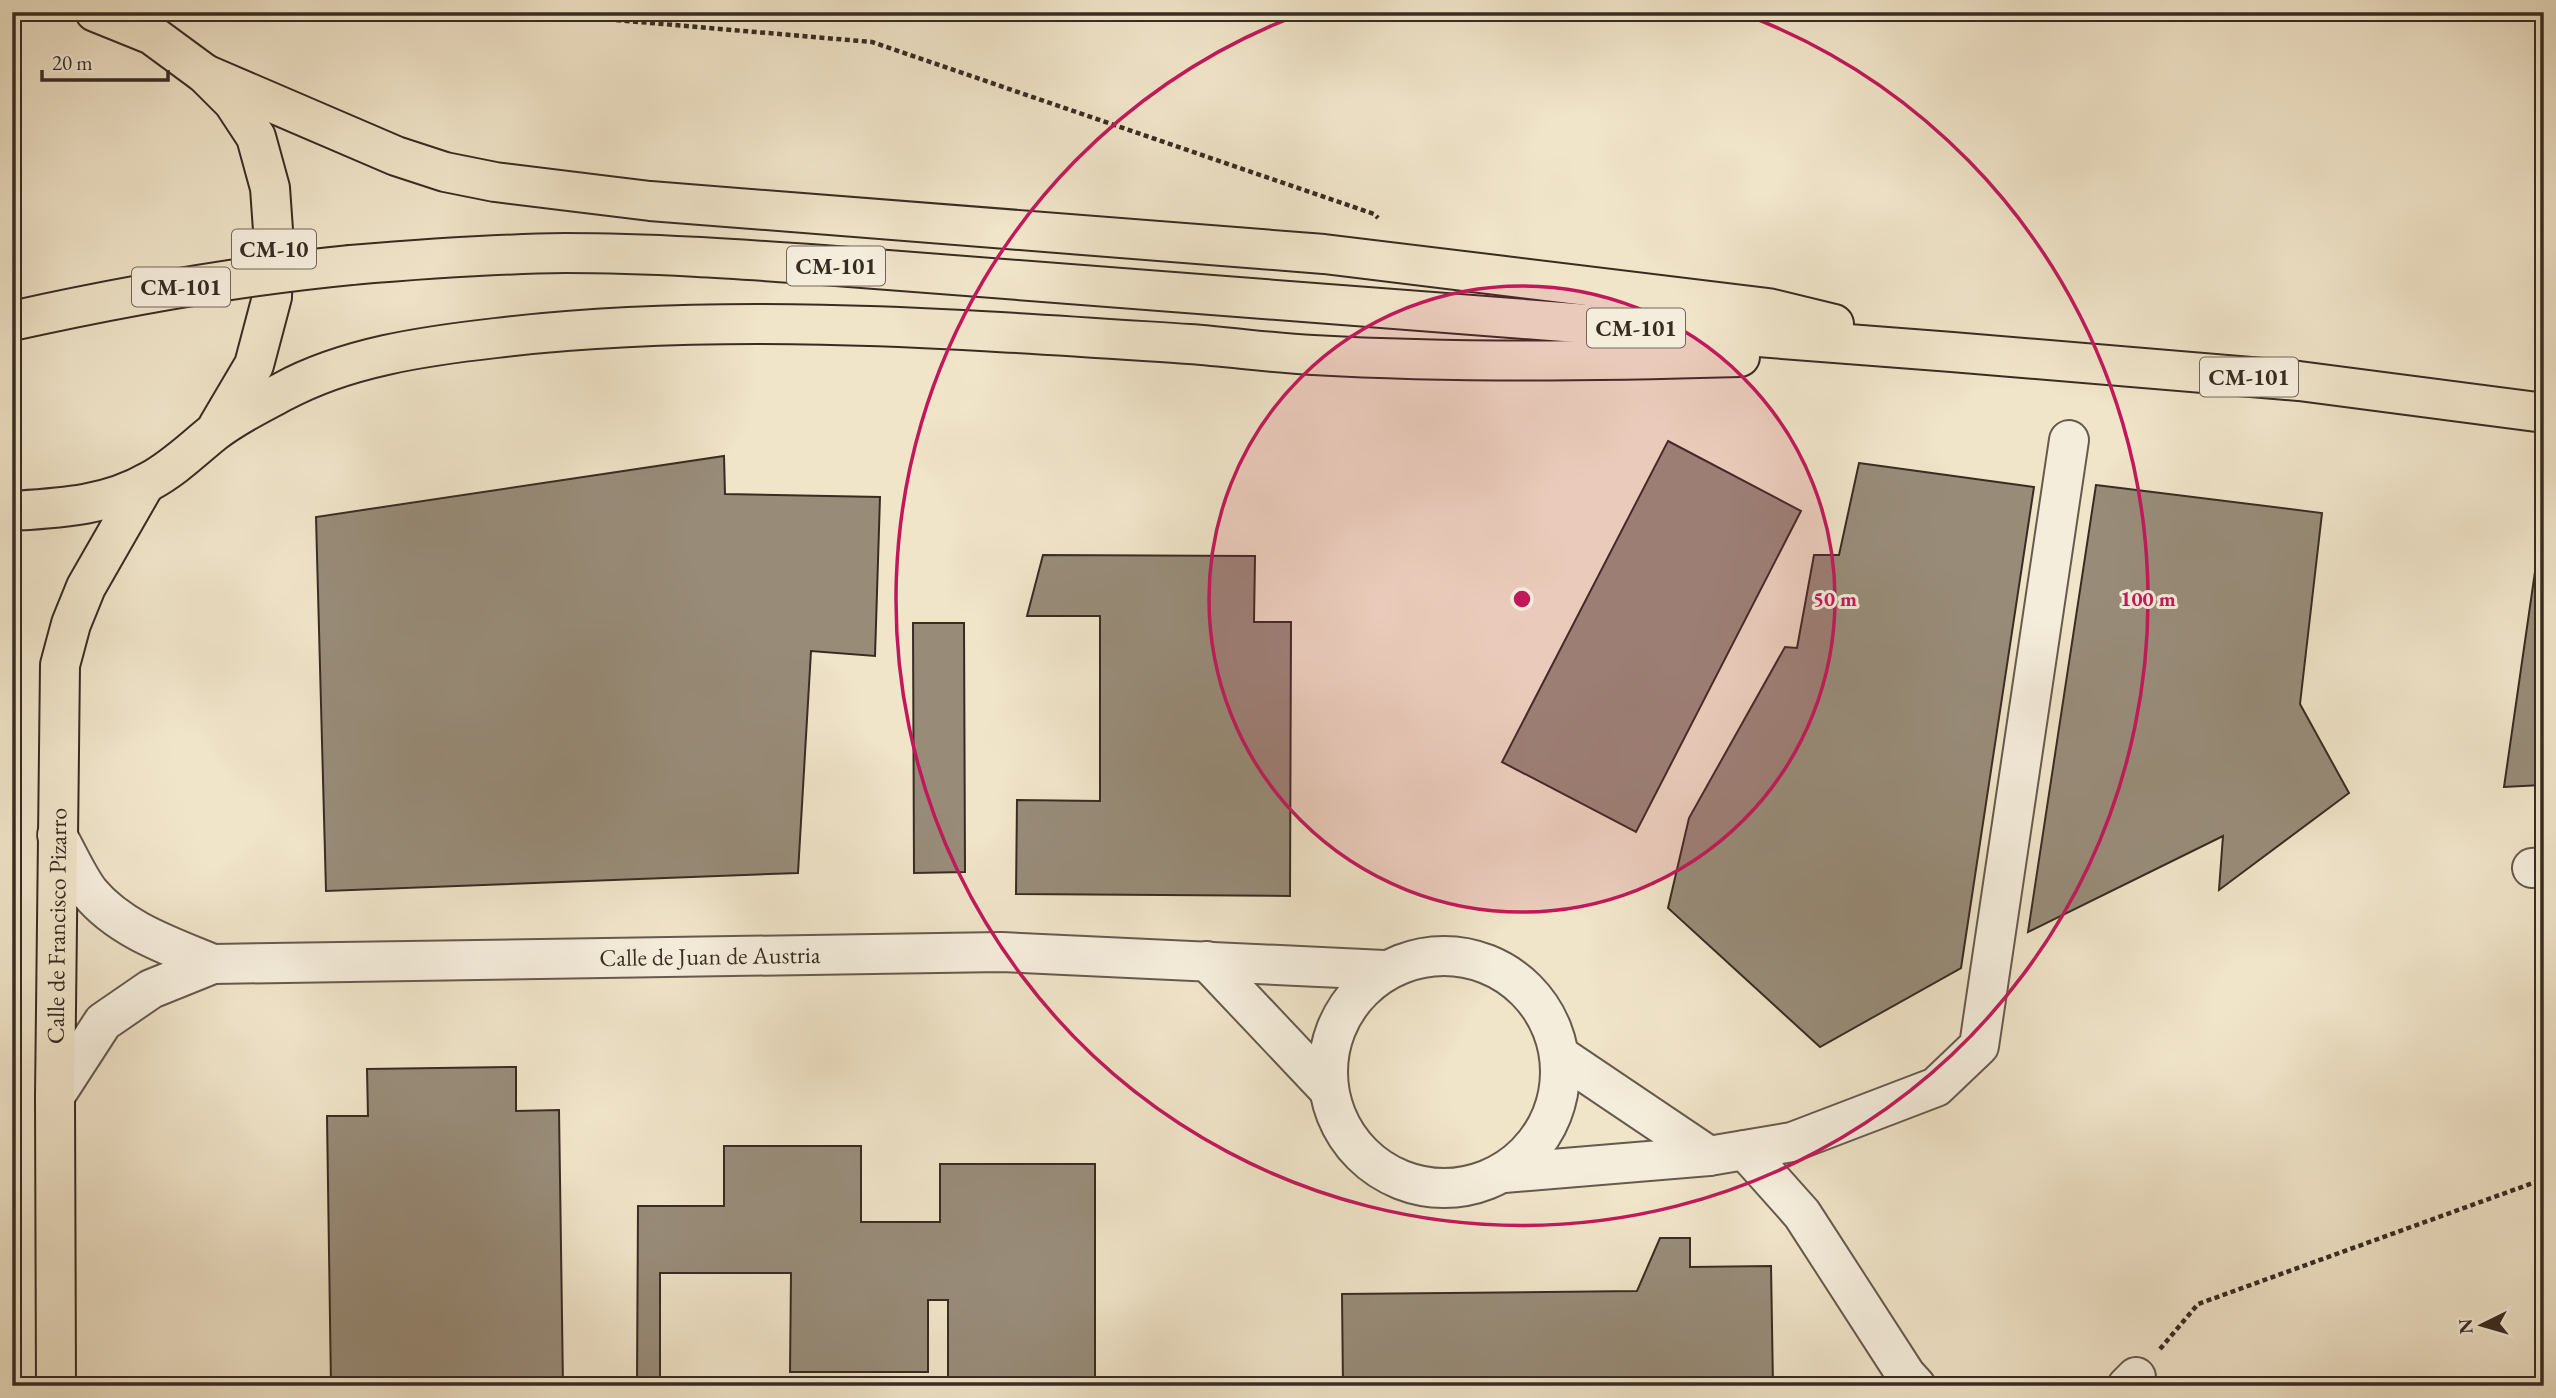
<svg xmlns="http://www.w3.org/2000/svg" width="2556" height="1398" viewBox="0 0 2556 1398" font-family="'EB Garamond',serif">
<style>
.building{fill:#988c79;stroke:#382c22;stroke-width:2}
.lines{fill:none;stroke-linecap:round;stroke-linejoin:round}
.minor-casing{stroke:#665a4c;stroke-width:42}
.major-casing{stroke:#382c22;stroke-width:42}
.path{stroke:#382c22;stroke-width:4.5;stroke-dasharray:5 3.5;stroke-linecap:butt}
.minor{stroke:#f5eddc;stroke-width:38}
.major{stroke:#f0e4c9;stroke-width:38}
.major-bridge-casing{stroke:#382c22;stroke-width:42;stroke-linecap:butt}
.major-bridge{stroke:#f0e4c9;stroke-width:38}
.ring{fill:none;stroke:#c2185b;stroke-width:3.5}
.labels{text-anchor:middle;stroke-width:6;stroke-linejoin:round;paint-order:stroke}
.shield{fill:#f5eddc;stroke:#71665a;stroke-width:2}
.shield-label{font-size:23px;font-weight:bold;fill:#382c22}
.street-label{font-size:24px;fill:#382c22;stroke:#f5eddc}
.centre{fill:#c2185b;stroke:#f5eddc;stroke-width:3.5}
.ring-label{font-size:21px;text-anchor:middle;font-weight:bold;fill:#c2185b;stroke:#f5eddc;stroke-width:6;stroke-linejoin:round;paint-order:stroke}
</style>
<rect width="100%" height="100%" fill="#f0e4c9"/>
<filter id="stains"><feTurbulence type="fractalNoise" baseFrequency=".00286" numOctaves="4"/><feColorMatrix values="0 0 0 0 .2 0 0 0 0 .09 0 0 0 0 .02 0 0 0 .5 -.17"/></filter>
<radialGradient id="worn" r=".72"><stop offset=".6" stop-color="#630" stop-opacity="0"/><stop offset="1" stop-color="#630" stop-opacity=".3"/></radialGradient>
<path class="building" d="M1668 441 1801 511 1636 832 1502 762Z
M724 456 725 494 880 497 875 656 811 651 798 873 326 891 316 517Z
M1859 463 2034 487 1961 968 1820 1047 1668 908 1689 818 1785 647 1797 648 1814 555H1839Z
M2096 485 2322 513 2300 704 2349 793 2219 890 2223 836 2028 932Z
M2544 509V785L2504 787Z
M1043 555 1255 556 1254 622H1291L1290 896 1016 894 1017 800 1100 801V616H1027Z
M913 623H964L965 872 914 873Z
M516 1067V1111L559 1110 563 1386H331L327 1116H368L367 1069Z
M724 1146H861V1222H940V1164H1095V1386H948V1300H928V1372H790L791 1273H660V1386H637L638 1206H724Z
M1660 1238H1690V1267L1771 1266 1773 1386H1343L1342 1294 1637 1291Z"/>
<g class="lines">
<defs>
<g id="minor">
<path d="M2532 868 2544 867"/>
<circle cx="1444" cy="1072" r="116"/>
<path d="M1207 961 1327 1088"/>
<path id="s1" d="M213 964 1001 952 1384 970"/>
<path d="M1559 1055 1709 1156"/>
<path d="M55 1096 103 1022 151 989 213 964C170 946 121 930 90 893 77 876 68 854 57 835"/>
<path d="M1745 1150 1802 1214 1906 1375 1916 1386"/>
<path d="M1504 1173 1709 1156 1792 1142 1936 1087 1979 1046 2069 440"/>
<path d="M2127 1386 2136 1377"/>
</g>
<g id="major">
<path d="M95 12 152 35 205 74 233 102 256 137 270 188 274 244 272 297 254 365 218 426"/>
<path d="M205 74 396 156 445 172 495 182 650 201 1324 254 1768 308 1834 324"/>
<path d="M351 265C422 259 494 254 565 253 651 253 737 259 823 265L1952 352 2299 381 2544 413"/>
<path d="M12 511C60 508 107 506 150 481 174 468 192 450 213 433 233 417 259 404 282 392 346 357 425 346 496 338 726 311 959 329 1189 344 1231 347 1272 353 1313 355 1455 363 1598 361 1740 357"/>
<path id="s2" d="M56 1386 55 1096 60 665 71 624 86 587 145 484"/>
</g>
</defs>
<use href="#minor" class="minor-casing"/>
<use href="#major" class="major-casing"/>
<path class="path" d="M523 12 872 42 1374 214 1378 218
M2160 1349 2198 1304 2544 1179"/>
<use href="#minor" class="minor"/>
<use href="#major" class="major"/>
<defs>
<path id="major-bridge" d="M12 321C125 296 237 276 351 265"/>
</defs>
<use href="#major-bridge" class="major-bridge-casing"/>
<use href="#major-bridge" class="major-bridge"/>
</g>
<circle cx="1522" cy="599" r="313" fill="#c2185b" fill-opacity=".12"/>
<g class="ring">
<circle cx="1522" cy="599" r="313"/>
<path d="M1741 13A626 626 0 1 1 1303 13"/>
</g>
<g class="labels">
<g class="shield">
<rect x="232" y="229.5" width="84" height="39" rx="5"/>
<rect x="787" y="246.5" width="98" height="39" rx="5"/>
<rect x="132" y="267.5" width="98" height="39" rx="5"/>
<rect x="1587" y="308.5" width="98" height="39" rx="5"/>
<rect x="2200" y="357.5" width="98" height="39" rx="5"/>
</g>
<g class="shield-label">
<text x="274" y="257">CM-10</text>
<text x="836" y="274">CM-101</text>
<text x="181" y="295">CM-101</text>
<text x="1636" y="336">CM-101</text>
<text x="2249" y="385">CM-101</text>
</g>
<g class="street-label">
<text dy="8" stroke="none"><textPath href="#s2" startOffset="460">Calle de Francisco Pizarro</textPath></text>
<text dy="8" stroke="none"><textPath href="#s1" startOffset="497">Calle de Juan de Austria</textPath></text>
</g>
</g>
<circle cx="1522" cy="599" r="10" class="centre"/>
<g class="ring-label">
<text x="1835" y="606">50 m</text>
<text x="2148" y="606">100 m</text>
</g>
<rect width="2556" height="1398" fill="none" stroke="#f0e4c9" stroke-width="42"/>
<rect x="14" y="14" width="2528" height="1370" fill="none" stroke="#382c22" stroke-width="3.5"/>
<rect x="21" y="21" width="2514" height="1356" fill="none" stroke="#382c22" stroke-width="2"/>
<g transform="translate(2482 1325) rotate(265)" stroke="#f5eddc" stroke-width="5" paint-order="stroke">
<path d="M0-5L12 26L0 18L-12 26Z" fill="#382c22"/>
<text y="-10" font-size="19" font-weight="bold" text-anchor="middle" fill="#382c22">N</text>
</g>
<path d="M42 70v10h126v-10" fill="none" stroke="#382c22" stroke-width="3.5"/>
<text x="52" y="70" font-size="21" fill="#382c22" stroke="#f5eddc" stroke-width="5" paint-order="stroke">20 m</text>
<rect width="100%" height="100%" filter="url(#stains)"/>
<rect width="100%" height="100%" fill="url(#worn)"/>
</svg>
